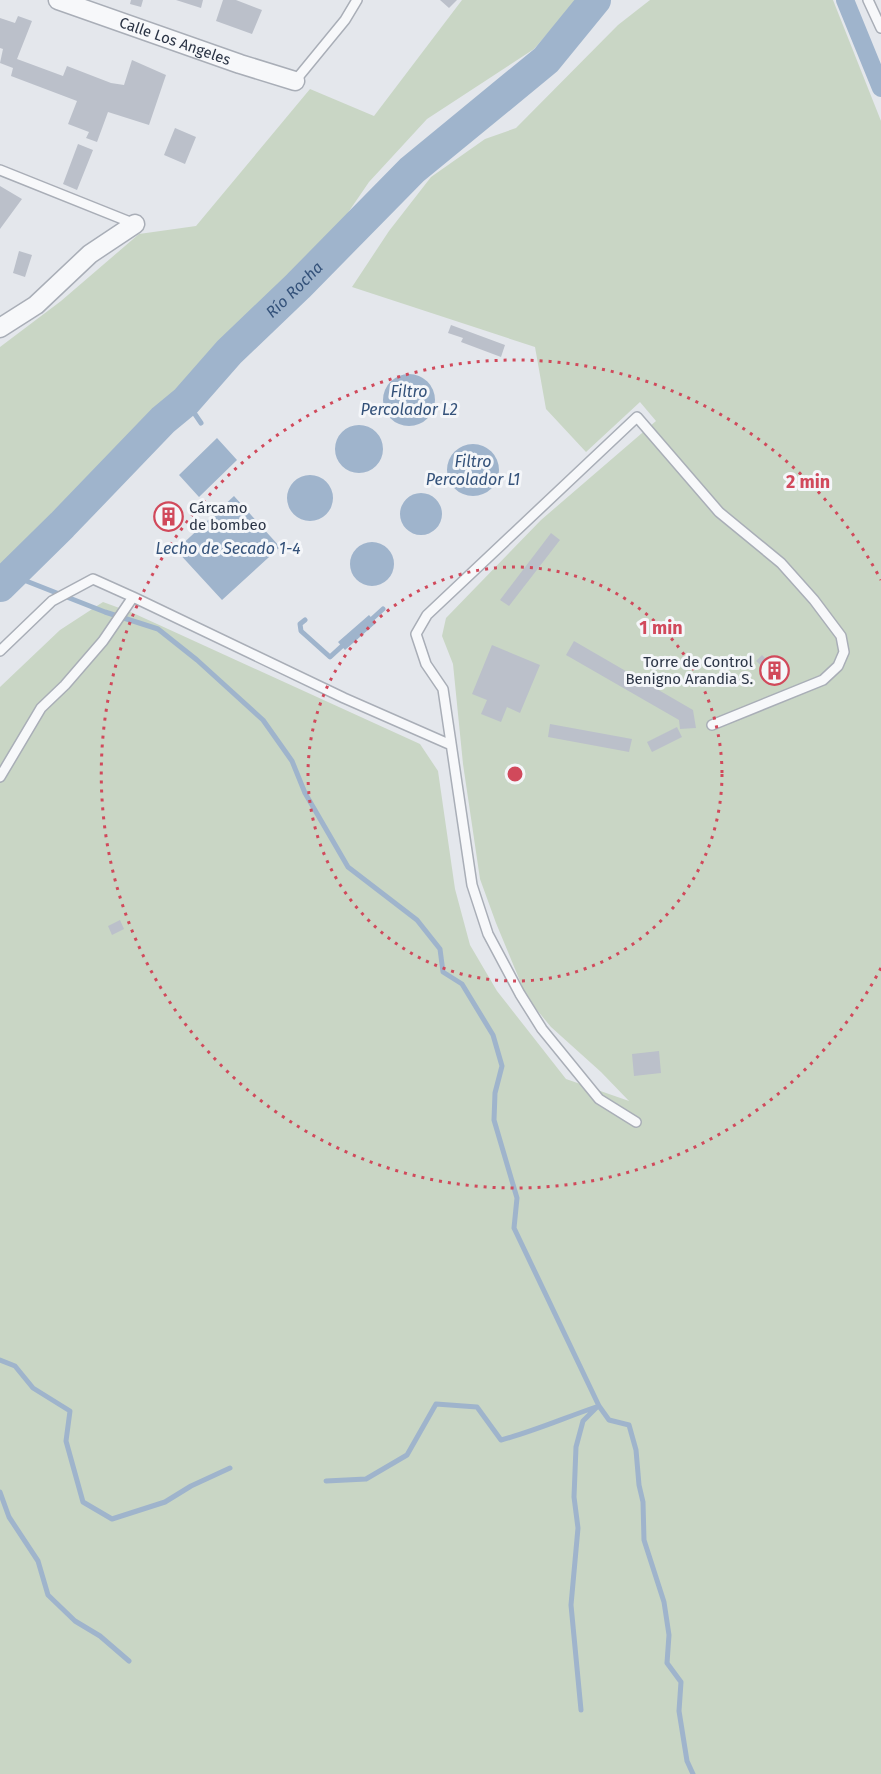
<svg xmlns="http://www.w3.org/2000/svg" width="881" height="1774" viewBox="0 0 881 1774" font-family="'Fira Sans',sans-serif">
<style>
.green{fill:#c9d6c5}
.water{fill:#9fb4cc}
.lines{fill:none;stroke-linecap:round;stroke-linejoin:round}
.stream{stroke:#9fb4cc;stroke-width:5}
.canal{stroke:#9fb4cc;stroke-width:18}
.river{stroke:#9fb4cc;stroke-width:32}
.building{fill:#bbc0ca}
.service-casing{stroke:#a9aeb7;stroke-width:12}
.minor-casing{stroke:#a9aeb7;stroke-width:21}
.service{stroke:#f7f8fa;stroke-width:9}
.minor{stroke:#f7f8fa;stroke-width:18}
.ring{fill:none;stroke:#d1495b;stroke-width:3;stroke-dasharray:3 6}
.labels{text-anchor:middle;stroke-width:6;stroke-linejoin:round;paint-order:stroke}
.street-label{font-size:15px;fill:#2b3445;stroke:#f4f6f9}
.poi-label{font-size:15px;fill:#2b3445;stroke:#f4f6f9;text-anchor:start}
.water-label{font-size:16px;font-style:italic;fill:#34527a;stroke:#f4f6f9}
.centre{fill:#d1495b;stroke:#f4f6f9;stroke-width:3}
.ring-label{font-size:18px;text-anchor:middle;font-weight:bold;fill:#d1495b;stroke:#f4f6f9;stroke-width:6;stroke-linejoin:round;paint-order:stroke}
</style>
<rect width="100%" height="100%" fill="#e4e7ec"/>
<path class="green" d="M462 0H577L534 49 427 119 369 182 332 236 284 283 274 305 233 336 151 425 0 573V347L61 301 139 234 196 226 310 89 374 116Z
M650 0H833L881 121V1774H0V687L60 630 103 602 133 613 420 744 438 771 455 889 470 945 497 991 566 1079 629 1101 601 1072 551 1027 527 998 496 923 480 879 463 764 453 664 442 636 446 618 541 520 656 421 640 402 586 452 546 409 535 347 352 287 389 231 431 177 485 139 516 128 618 25Z"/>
<path class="water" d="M383 400a26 26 0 1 1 52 0a26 26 0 1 1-52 0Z
M335 449a24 24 0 1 1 48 0a24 24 0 1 1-48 0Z
M217 438 237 460 199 497 179 475Z
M447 470a26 26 0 1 1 52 0a26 26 0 1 1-52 0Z
M287 498a23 23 0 1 1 46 0a23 23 0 1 1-46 0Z
M400 514a21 21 0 1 1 42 0a21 21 0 1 1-42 0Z
M234 496 280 547 222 600 176 550Z
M350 564a22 22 0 1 1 44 0a22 22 0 1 1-44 0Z
M369 615 376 623 345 650 338 642Z"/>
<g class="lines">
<path class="stream" d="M186 401 201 423
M11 575 105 612 158 629 197 660 263 720 292 761 305 793 348 867 417 920 440 949 443 972 462 984 493 1035 502 1066 495 1093 494 1120 517 1198 514 1228 599 1406 609 1420 629 1425 636 1450 639 1485 643 1502 644 1540 664 1602 669 1635 667 1663 681 1682 679 1711 687 1761 693 1774
M372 619 383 609
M305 620 300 624 301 631 330 657 342 646
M0 1360 15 1366 33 1388 70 1411 66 1441 83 1502 112 1519 165 1502 191 1486 230 1468
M326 1481 366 1479 407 1455 436 1404 477 1407 501 1440C535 1431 566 1417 599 1406
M0 1492 9 1517 38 1561 48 1595 75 1621 100 1636 129 1661
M581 1710 571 1605 578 1528 574 1497 576 1447 583 1421 597 1407"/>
<path class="canal" d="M845 0 881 88"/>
<path class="river" id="s1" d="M0 586 62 525 163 420 186 401 229 352 298 286 412 170 546 60 595 0"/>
</g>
<path class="building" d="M131 0H143L141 7 130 4Z
M176 0H203L201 8Z
M223 0H236L262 10 252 34 216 21Z
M440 0H457L449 8Z
M18 16 32 21 17 59 63 76 67 66 111 83 124 85 132 60 166 75 149 125 108 112 97 142 86 138 89 132 68 124 77 101 11 76 13 68 0 63 3 49 0 48V18L15 23Z
M175 128 196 137 185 164 164 155Z
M78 144 93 150 77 190 63 184Z
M0 186 22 199 0 229Z
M19 251 32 255 25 277 13 273Z
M451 325 505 345 501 357 461 342 463 338 448 333Z
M169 507 179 518 167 528 158 516Z
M551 533 560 540 509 606 500 600Z
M574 641 693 710 696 728 680 729 679 720 566 655Z
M492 645 540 665 520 713 507 707 501 722 481 714 487 700 472 694Z
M762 655 768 661 776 660 784 664 785 674 780 681 772 682 765 678 764 668 756 661Z
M550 724 632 739 629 752 548 737Z
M677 727 682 737 652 752 647 742Z
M120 920 124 929 112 935 108 926Z
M659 1051 661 1073 634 1076 632 1054Z"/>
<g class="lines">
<defs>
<path id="service" d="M868 0 881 28
M295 81 345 20 357 0
M0 170 135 224
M0 651 52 601 93 579 133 597 344 698 451 745
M0 777 41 708 65 685 103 641 133 597
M636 1122 599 1099 542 1029 520 994 488 934 472 885 443 689 426 664 416 634 427 615 637 417 719 512 781 563 814 600 841 636 844 652 838 666 823 680 712 725"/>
<g id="minor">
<path id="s2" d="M58 0 240 64 295 81"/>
<path d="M0 328 36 305 90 254 135 224"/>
</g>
</defs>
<use href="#service" class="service-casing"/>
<use href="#minor" class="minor-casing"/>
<use href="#service" class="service"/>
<use href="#minor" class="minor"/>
</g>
<g class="ring">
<circle cx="515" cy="774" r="207"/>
<path d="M881 968A414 414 0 1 1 881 580"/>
</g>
<defs>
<symbol id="building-ring" viewBox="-11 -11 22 22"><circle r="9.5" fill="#f4f6f9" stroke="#d1495b" stroke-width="1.5"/><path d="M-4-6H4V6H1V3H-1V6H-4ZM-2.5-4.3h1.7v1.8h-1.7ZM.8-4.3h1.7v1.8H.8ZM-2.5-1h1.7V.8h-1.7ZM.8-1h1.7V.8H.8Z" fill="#d1495b"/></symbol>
</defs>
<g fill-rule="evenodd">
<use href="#building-ring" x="152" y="500" width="33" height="33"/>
<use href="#building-ring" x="758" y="654" width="33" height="33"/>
</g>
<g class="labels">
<g class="street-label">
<text dy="5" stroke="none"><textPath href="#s2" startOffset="124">Calle Los Angeles</textPath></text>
</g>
<g class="poi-label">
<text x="189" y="513">Cárcamo<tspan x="189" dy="17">de bombeo</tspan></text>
<text x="753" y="667" text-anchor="end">Torre de Control<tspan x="753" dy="17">Benigno Arandia S.</tspan></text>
</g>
<g class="water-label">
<text dy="6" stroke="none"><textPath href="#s1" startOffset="418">Río Rocha</textPath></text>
<text x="409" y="397">Filtro<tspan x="409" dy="18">Percolador L2</tspan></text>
<text x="473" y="467">Filtro<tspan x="473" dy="18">Percolador L1</tspan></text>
<text x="228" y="554">Lecho de Secado 1-4</text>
</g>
</g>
<circle cx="515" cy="774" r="9" class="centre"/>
<g class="ring-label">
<text x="808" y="488">2 min</text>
<text x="661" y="634">1 min</text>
</g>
</svg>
